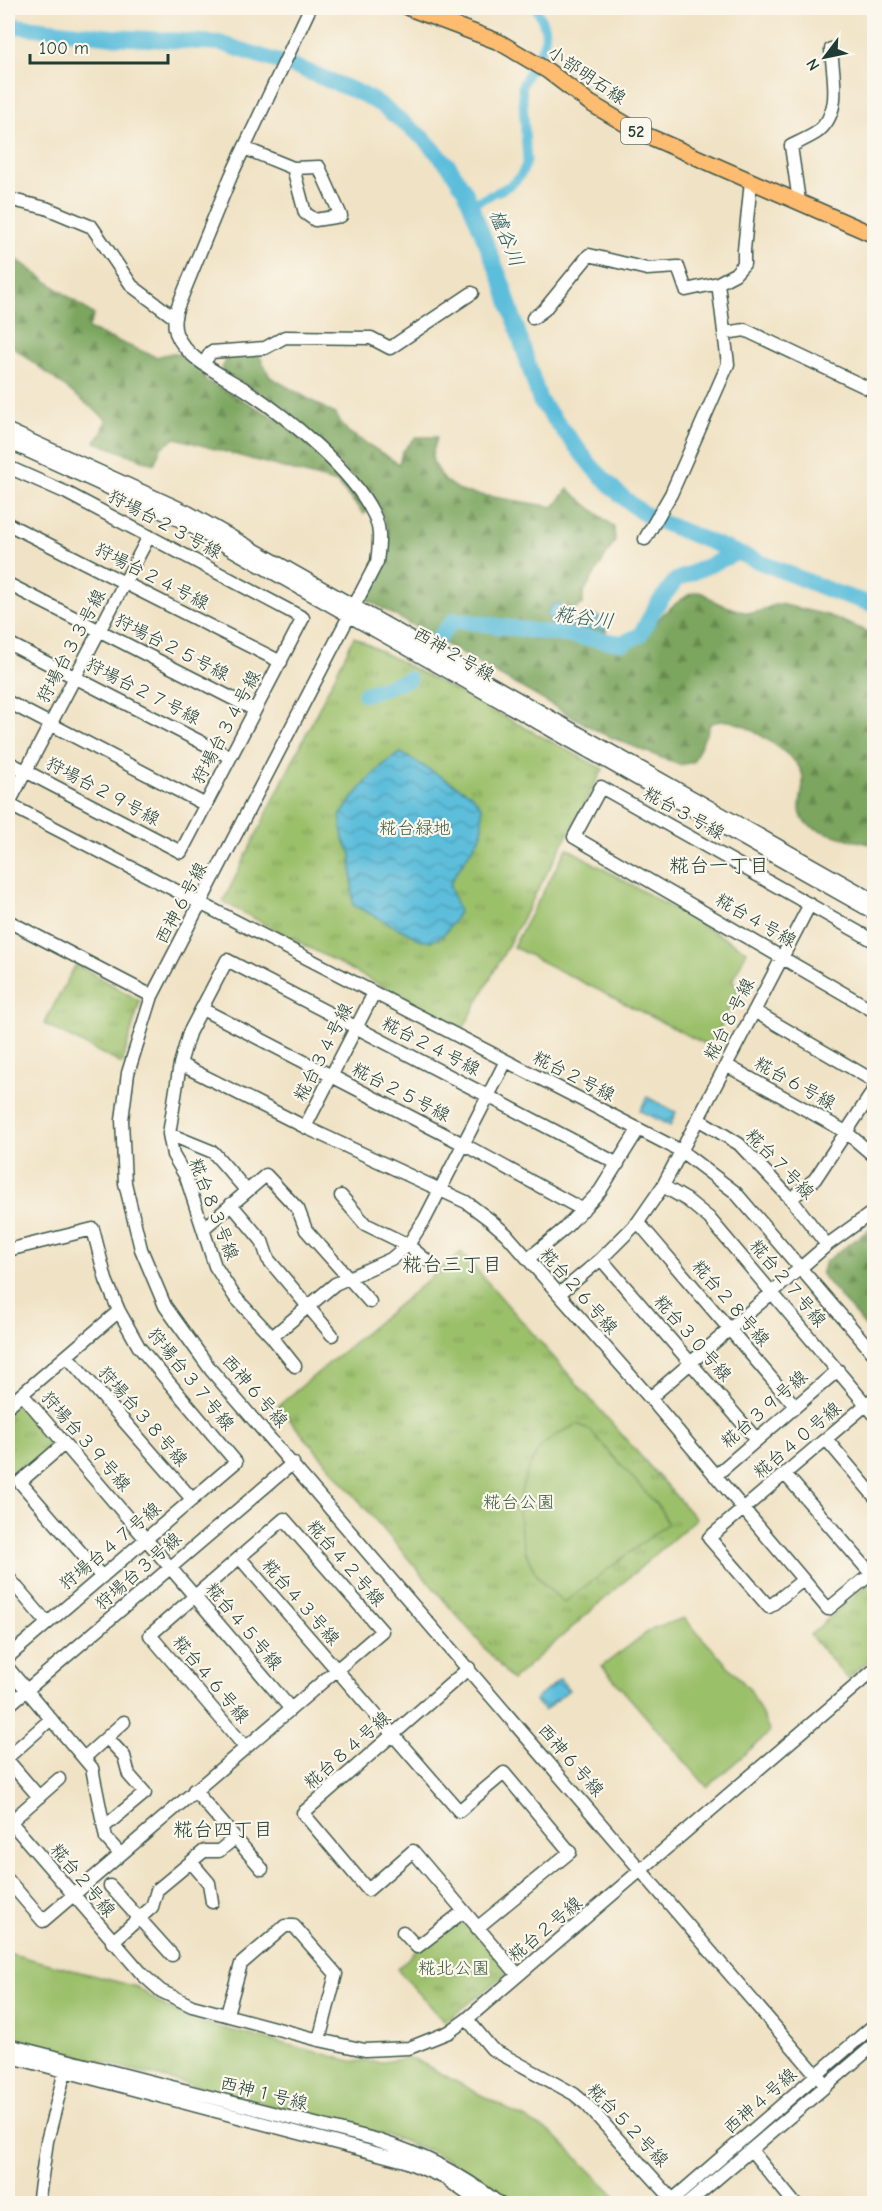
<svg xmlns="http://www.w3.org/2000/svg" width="882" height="2211" viewBox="0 0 882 2211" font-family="'Comic Neue','Klee One',sans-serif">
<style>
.grass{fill:url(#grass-tufts);stroke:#5d7e4f;stroke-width:1.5}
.forest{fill:url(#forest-firs);stroke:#4e7249;stroke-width:1.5}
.pitch{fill:#9bc06a;stroke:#5d7e4f;stroke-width:1.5}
.water{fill:url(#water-waves);stroke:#3e7e88;stroke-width:1.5}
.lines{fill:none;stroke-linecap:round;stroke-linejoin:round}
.canal{stroke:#5dbedb;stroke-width:9}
.river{stroke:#5dbedb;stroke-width:16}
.minor-casing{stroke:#3e564a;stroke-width:15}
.major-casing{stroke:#3e564a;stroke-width:18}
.minor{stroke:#fff;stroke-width:12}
.major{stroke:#fdbc6f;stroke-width:15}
.labels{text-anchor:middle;stroke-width:4.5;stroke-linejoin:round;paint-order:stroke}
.shield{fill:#fbf7ec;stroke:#61756b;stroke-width:1.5}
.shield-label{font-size:16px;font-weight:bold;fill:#1f3d34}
.street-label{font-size:18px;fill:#1f3d34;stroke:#fbf7ec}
.park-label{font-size:18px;fill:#3e5e42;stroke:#fbf7ec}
.water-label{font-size:20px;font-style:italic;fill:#2e5d5e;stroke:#fbf7ec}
.neighbourhood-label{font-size:20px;fill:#1f3d34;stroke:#fbf7ec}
</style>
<defs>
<pattern id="grass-tufts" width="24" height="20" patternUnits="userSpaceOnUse" patternTransform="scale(1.5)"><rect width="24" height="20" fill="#9bc06a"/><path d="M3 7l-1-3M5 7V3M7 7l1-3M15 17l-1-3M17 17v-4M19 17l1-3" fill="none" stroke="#7e9d58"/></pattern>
<pattern id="forest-firs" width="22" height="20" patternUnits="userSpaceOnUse" patternTransform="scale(1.5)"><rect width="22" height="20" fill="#7ca65e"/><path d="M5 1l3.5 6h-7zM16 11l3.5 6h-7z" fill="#65884e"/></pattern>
<pattern id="water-waves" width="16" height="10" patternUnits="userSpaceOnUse" patternTransform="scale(1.5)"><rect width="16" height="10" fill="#5dbedb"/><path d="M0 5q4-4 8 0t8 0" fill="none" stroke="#4c9cb2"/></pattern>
</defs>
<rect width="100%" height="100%" fill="#fbf7ec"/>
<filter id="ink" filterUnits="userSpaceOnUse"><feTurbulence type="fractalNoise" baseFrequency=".0167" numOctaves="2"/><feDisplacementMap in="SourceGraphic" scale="12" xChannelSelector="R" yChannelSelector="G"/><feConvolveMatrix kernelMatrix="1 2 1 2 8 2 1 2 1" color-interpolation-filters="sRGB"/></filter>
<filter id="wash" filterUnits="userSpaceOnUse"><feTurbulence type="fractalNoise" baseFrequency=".008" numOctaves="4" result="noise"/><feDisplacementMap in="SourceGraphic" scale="24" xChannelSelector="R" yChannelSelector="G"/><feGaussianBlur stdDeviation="1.35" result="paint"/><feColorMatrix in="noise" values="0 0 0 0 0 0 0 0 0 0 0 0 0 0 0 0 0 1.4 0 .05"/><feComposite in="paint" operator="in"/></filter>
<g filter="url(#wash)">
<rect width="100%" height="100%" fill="#f0e2c4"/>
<path class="grass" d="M354 637 603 769 463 1029 223 902Z
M76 964 140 1001 122 1064 44 1024Z
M461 1252 696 1519 512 1680 278 1406Z
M15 1404 25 1406 54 1439 56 1446 8 1485V1410Z
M872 1580 874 1583V1656L848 1679 810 1635Z
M461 1915 509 1972 445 2022 397 1969 418 1949Z"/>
<path class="forest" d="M8 253 94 315 88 329 156 357 172 353 183 355 207 373 203 379 281 421 332 468 368 511 364 514 337 483 176 438 161 448 154 464 95 442 102 433 106 419 8 343Z
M258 353 270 377 335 414 348 432 399 464 402 452 416 437H437L432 455 433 462 445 481 463 492 554 507 568 489 614 527 615 541 583 593V604L564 615 560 604 547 614 557 625 606 630 608 644C643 655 644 634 663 614 670 608 680 600 689 595 691 594 695 592 698 592 705 592 711 600 718 603 726 606 736 610 744 612 758 616 767 605 780 604L827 615 874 634V845C860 842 814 832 805 822 793 809 807 789 802 773 797 756 747 724 729 721 724 720 716 722 711 723L693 762 679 765 601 733 366 599 387 548V528L379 505 317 441 277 404 221 370 229 355Z
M874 1226V1337L821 1274 826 1261Z"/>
<path class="pitch" d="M567 848 747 951 732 981 740 986 711 1047 513 947Z
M578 1424 590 1430 663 1512 667 1524 564 1603C556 1595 544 1586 538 1577 517 1543 512 1497 532 1462 535 1457 538 1450 542 1446 553 1436 565 1430 578 1424Z
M684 1618 751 1691 770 1732 707 1787 602 1666 653 1628Z
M8 1953 137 1987 161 2004 187 2019 351 2061 383 2062 407 2058 414 2059 552 2133 623 2203H512L469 2172 434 2152 389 2136 8 2038Z"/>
<path class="water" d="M560 603 566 621 574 622 589 614 604 619 607 623 606 630 557 625 546 614 553 604Z
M401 753 471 794 482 807V834L452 879 450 887 459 912C449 927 444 943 423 941L353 905 351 854 343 839 340 816C354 796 379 763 401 753Z
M647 1097 676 1112 670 1126 640 1111Z
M560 1679 569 1690 544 1711 535 1700Z"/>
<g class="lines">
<path class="canal" d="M536 8C546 27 550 35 538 55
M497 192C513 185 522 178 527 161L522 86 531 67
M472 204 491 195"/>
<path class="river" d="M8 25 112 37 220 43 304 70 362 94 381 105 424 139 449 166 465 191 503 285 540 401 593 468 617 492 641 512 661 522 834 592 874 605
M436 641 454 620 623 643 640 635 656 606 676 580 737 553
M365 694 409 679"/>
</g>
</g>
<g filter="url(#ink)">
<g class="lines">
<defs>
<path id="minor" d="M310 8 231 176 178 306C175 314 173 324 176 333 186 360 223 375 246 390 286 416 352 470 373 513 382 529 379 545 377 562L152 996 128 1073 122 1120 125 1183 141 1249 165 1306 211 1370 826 2086
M244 148 293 168 319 167 341 216 315 220 305 213 293 168
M8 199 46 208 92 227 132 286 175 318
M799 201 791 146C799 142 808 138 816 133 843 113 833 78 831 49
M533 318 544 310 589 255 647 269 678 267 686 290 718 283
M725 333 745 330 874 391
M204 363 211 352 265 348 285 337 371 338 390 348 472 293
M8 430 188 512 874 900
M8 442 183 522 874 913
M8 467 67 493 303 618 181 852 8 762
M8 524 281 662
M645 539 671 494 728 364 718 283 735 274 744 264V250L751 181
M8 584 255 710
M8 643 230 757
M8 702 206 805
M8 804 681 1151 735 1192 874 1354
M8 805 149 536
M8 921 152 996
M874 941 601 787 574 837 874 1011
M202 1009 463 1144 583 1210
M754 1011 874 1081
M506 1061 425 1219 408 1245 391 1259 335 1284 272 1337 235 1297 215 1266 186 1177 173 1155 169 1134 180 1064 189 1033 227 960 618 1164
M180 1064 305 1127 466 1202 490 1220 506 1234 650 1398 828 1609 871 1574
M726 1065 846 1132 874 1156
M698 1119 739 1144 791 1199 827 1245
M305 1127 374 993
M169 1134 213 1152 247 1191
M663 1186 687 1200 709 1218 874 1414
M341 1196 365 1224 408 1245 426 1260
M791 1199 815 1179 874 1090
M231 1204 262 1241 268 1259 332 1335
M638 1222 795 1406
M203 1229 266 1175 298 1209 306 1230 370 1302
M8 1250 93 1229 106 1280 119 1311 139 1347 236 1462 8 1657
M528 1259 564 1229 600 1191 638 1130
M601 1259 757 1440
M559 1294 601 1259 638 1222 663 1186 810 904
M272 1337 295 1366
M67 1356 192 1499
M22 1394 290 1708
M650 1398 827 1245 874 1211
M8 1406 119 1311
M826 1439 874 1496
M64 1444 20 1482 102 1577
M785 1474 874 1577
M715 1476 838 1370
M240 1558 459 1811 504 1773 570 1852 477 1928
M8 1577 47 1623
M803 1580 769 1607 709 1538 874 1398
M8 1668 92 1768 106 1838 120 1854
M469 1668 303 1813 368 1890 413 1851 518 1975
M8 1706 293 1463
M8 1757 51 1719
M85 1757 124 1722
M8 1761 39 1797
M194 1790 262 1869
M8 1819 143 1975 161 1991 192 2006 319 2040 365 2050 409 2048 449 2032 467 2019 874 1670
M8 1824 59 1779
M104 1827 145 1793 129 1775 124 1756 107 1738
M191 1862 209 1883 212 1902
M8 1880 43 1921 382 1631 284 1519 150 1635 245 1747
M110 1886 172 1955
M403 1932 417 1947 464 1911
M112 1942 152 1907 157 1890 204 1851H219L235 1838
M227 2014 241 1964 285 1926H294L336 1974 319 2040
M467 2019 492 2049 574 2094 586 2104 673 2200
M8 2045 374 2139C424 2155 459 2172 500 2204
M8 2056 405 2161 445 2178 482 2204
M751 2150 795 2204
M669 2203 874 2025
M38 2204 47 2141 66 2067
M687 2204 874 2045"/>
<path id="major" d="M409 8 499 42 548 71 590 103 639 132 874 235"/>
</defs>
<use href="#minor" class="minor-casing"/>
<use href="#major" class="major-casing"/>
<use href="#minor" class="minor"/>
<use href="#major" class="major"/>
</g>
</g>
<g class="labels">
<rect class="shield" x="621" y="118" width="30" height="26" rx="4.5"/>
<g class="shield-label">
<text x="636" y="137">52</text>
</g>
<g class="street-label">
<text transform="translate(587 75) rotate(34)" y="6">小部明石線</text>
<text transform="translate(165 524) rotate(28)" y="6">狩場台２３号線</text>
<text transform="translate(152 576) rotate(27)" y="6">狩場台２４号線</text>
<text transform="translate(71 646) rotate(-62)" y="6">狩場台３３号線</text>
<text transform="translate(172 647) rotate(27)" y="6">狩場台２５号線</text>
<text transform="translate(454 654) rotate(30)" y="6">西神２号線</text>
<text transform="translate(143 691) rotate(27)" y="6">狩場台２７号線</text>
<text transform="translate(226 727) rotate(-62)" y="6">狩場台３４号線</text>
<text transform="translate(103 791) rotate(28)" y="6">狩場台２９号線</text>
<text transform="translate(684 813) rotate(29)" y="6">糀台３号線</text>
<text transform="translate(181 903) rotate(-62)" y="6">西神６号線</text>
<text transform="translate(756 920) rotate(30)" y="6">糀台４号線</text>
<text transform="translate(729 1019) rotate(-63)" y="6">糀台８号線</text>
<text transform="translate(431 1046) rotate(27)" y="6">糀台２４号線</text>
<text transform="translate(323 1052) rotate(-63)" y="6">糀台３４号線</text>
<text transform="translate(574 1076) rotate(27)" y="6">糀台２号線</text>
<text transform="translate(795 1083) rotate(29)" y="6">糀台６号線</text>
<text transform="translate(401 1092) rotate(27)" y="6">糀台２５号線</text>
<text transform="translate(780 1164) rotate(46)" y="6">糀台７号線</text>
<text transform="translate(214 1209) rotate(69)" y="6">糀台８３号線</text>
<text transform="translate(788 1283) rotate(50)" y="6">糀台２７号線</text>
<text transform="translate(579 1291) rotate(49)" y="6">糀台２６号線</text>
<text transform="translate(731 1303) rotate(49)" y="6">糀台２８号線</text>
<text transform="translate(693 1338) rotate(49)" y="6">糀台３０号線</text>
<text transform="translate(191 1379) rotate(51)" y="6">狩場台３７号線</text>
<text transform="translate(255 1391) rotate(49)" y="6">西神６号線</text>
<text transform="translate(764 1409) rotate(-41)" y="6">糀台３９号線</text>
<text transform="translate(143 1416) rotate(49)" y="6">狩場台３８号線</text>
<text transform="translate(797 1440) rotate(-40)" y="6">糀台４０号線</text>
<text transform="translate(86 1441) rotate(49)" y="6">狩場台３９号線</text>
<text transform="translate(110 1546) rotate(-40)" y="6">狩場台４７号線</text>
<text transform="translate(346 1563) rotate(49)" y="6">糀台４２号線</text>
<text transform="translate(138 1571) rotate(-41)" y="6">狩場台３号線</text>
<text transform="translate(301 1602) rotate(49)" y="6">糀台４３号線</text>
<text transform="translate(244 1626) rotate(50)" y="6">糀台４５号線</text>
<text transform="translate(211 1679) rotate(50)" y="6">糀台４６号線</text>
<text transform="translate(347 1750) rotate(-41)" y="6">糀台８４号線</text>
<text transform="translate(571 1760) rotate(49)" y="6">西神６号線</text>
<text transform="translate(83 1880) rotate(50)" y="6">糀台２号線</text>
<text transform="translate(545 1929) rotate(-40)" y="6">糀台２号線</text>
<text transform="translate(264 2093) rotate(14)" y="6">西神１号線</text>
<text transform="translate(760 2101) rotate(-41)" y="6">西神４号線</text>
<text transform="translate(628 2125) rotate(46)" y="6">糀台５２号線</text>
</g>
<g class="park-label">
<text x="415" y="834">糀台緑地</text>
<text x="519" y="1508">糀台公園</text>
<text x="454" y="1974">糀北公園</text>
</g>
<g class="water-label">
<text transform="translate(507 238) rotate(68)" y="7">櫨谷川</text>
<text transform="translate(584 617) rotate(8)" y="7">糀谷川</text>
</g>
<g class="neighbourhood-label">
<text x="719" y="872">糀台一丁目</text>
<text x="452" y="1271">糀台三丁目</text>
<text x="223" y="1836">糀台四丁目</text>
</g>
</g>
<rect width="882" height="2211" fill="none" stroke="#fbf7ec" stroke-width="30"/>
<g transform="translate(825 57) rotate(238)" stroke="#fbf7ec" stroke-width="4.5" paint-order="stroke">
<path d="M0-4.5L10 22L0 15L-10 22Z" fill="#1f3d34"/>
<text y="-9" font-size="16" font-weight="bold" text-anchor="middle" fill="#1f3d34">N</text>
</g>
<path d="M30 54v9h138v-9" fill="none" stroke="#1f3d34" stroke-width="3"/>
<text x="39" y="54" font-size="18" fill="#1f3d34" stroke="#fbf7ec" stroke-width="4.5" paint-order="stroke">100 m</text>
</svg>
